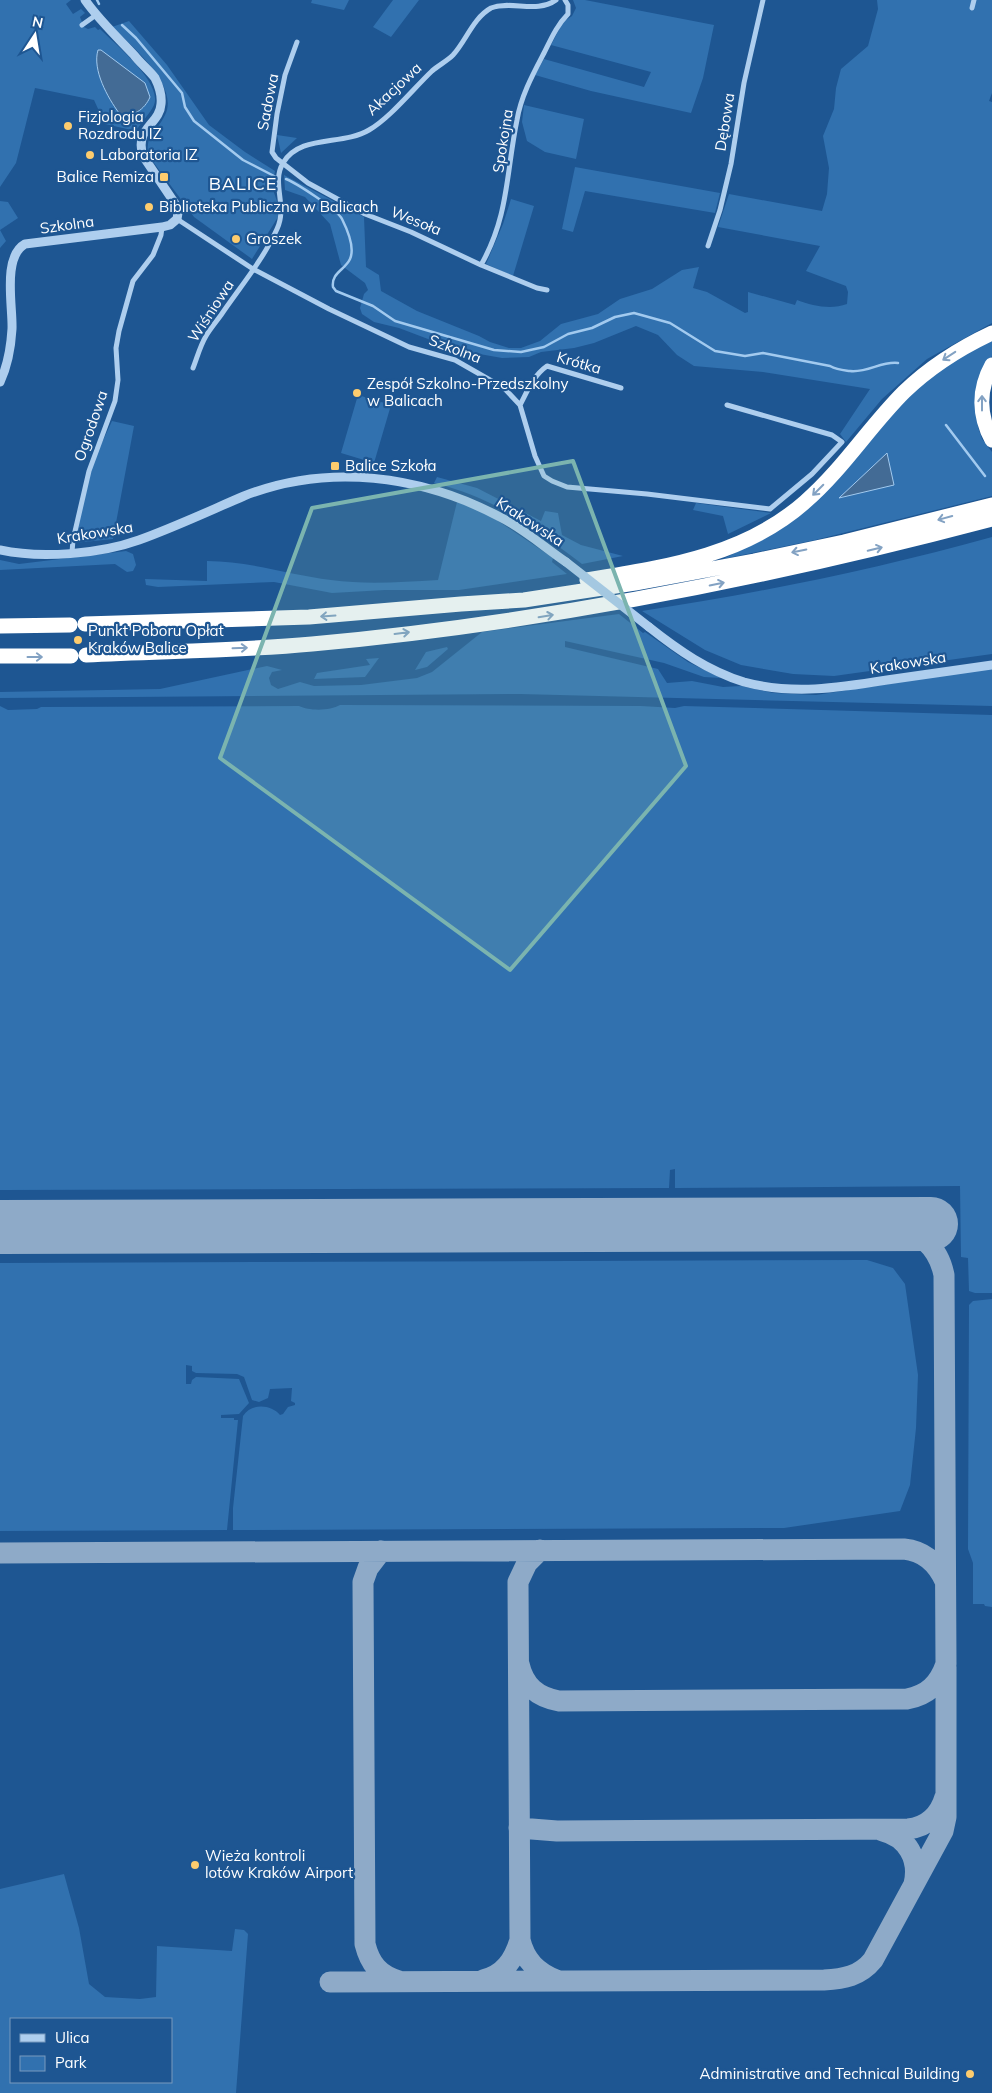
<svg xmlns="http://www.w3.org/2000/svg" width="992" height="2093" viewBox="0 0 992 2093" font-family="Mulish,sans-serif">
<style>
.green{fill:#3171af;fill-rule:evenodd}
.water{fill:#436b95;stroke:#a2caef}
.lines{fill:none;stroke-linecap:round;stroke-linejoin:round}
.stream{stroke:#a2caef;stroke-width:2.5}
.taxiway{stroke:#8eaac8;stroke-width:21}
.runway{stroke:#8eaac8;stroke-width:54}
.minor{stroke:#aeceee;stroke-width:5}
.tertiary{stroke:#aeceee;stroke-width:9}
.motorway{stroke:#fff;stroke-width:15}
.tertiary-bridge{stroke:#aeceee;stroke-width:9}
.oneway{stroke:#83a2c3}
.marked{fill:#7bb4af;fill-opacity:0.2;stroke:#7bb4af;stroke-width:4;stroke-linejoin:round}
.poi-dot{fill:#fdcc6e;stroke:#1e5692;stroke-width:2}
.labels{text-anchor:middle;stroke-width:4.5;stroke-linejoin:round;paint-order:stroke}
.street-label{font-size:15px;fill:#fff;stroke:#1e5692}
.poi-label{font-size:15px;fill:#fff;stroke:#1e5692;text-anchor:start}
.quarter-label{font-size:18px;letter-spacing:1px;fill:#fff;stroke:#1e5692}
</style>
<rect width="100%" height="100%" fill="#1e5692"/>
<path class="green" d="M0 0H71L66 4 73 14 81 9 85 13 80 17 84 27 88 29 95 27 98 30 100 29C115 44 163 83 154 105 150 114 141 122 136 131L105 124 94 100 35 88 16 163 0 187Z
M312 0H349L344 10 311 3Z
M393 0H419L391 37 373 27Z
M573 0H585L714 25 703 78 691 113 591 91 535 75 544 59 644 87 651 72 551 45 563 22 572 16 576 8Z
M877 0H992V93L989 101 992 102V323L927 359 882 399 846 442 840 434 870 389 763 372 694 366 677 355 658 335 636 326 594 343 574 348 541 352 529 357 502 358 457 350 399 328 374 322 362 314 360 308 364 294 368 290 365 283 341 265 330 224 305 197 285 190 284 175 364 217 366 267 379 275 381 291 417 311 479 336 490 342 509 348H521L540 341 561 324 598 314 620 299 652 289 682 270 699 267 693 288 707 292 745 313 748 312V292L795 305 797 300C813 306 831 310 847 304L848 292 846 286 806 271 820 246 718 227 729 194 822 211 827 194 829 168 823 136 834 109 836 88 841 69 868 46 878 9Z
M129 21 167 65 209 125 245 152 275 171 272 187 278 204V217L252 259 194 217 154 163 148 159C146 130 154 137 165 115 180 86 131 45 112 27Z
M524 105 584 119 576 159 545 152 527 141 522 122Z
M277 135 297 138 281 153Z
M575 167 720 193 715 213 585 191 573 232 562 229Z
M511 199 534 206 513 276 486 264 503 224Z
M0 201 8 202 18 218 0 230 6 241 0 248Z
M992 337V356L978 378 975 396 978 427 982 439 992 452V496L815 540 723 559 748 546 922 382Z
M358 395 391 405 374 463 341 453Z
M112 421 134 426 113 539 74 543 93 462Z
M437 477 477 488 541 521 545 511 558 513 562 535 581 545 623 556 582 564C532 527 496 498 434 483Z
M457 502 485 512 553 558 552 562 567 574 459 590H385L332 593 274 582 158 587 146 585 145 579 207 581V561C249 561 289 575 331 580 367 585 402 582 438 580Z
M696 503 771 513 728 534 723 516 693 510Z
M992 537V654L834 676 793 674 741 665 705 650 642 611C760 593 877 569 992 537Z
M126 551 133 554 136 565 133 571 127 572 115 564 0 570V560L19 564Z
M619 614 643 633 645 632 688 662 721 678 704 677 664 663 565 641V647L658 669 667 683 692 681 723 687 741 686 773 693 816 695 992 668V706L520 694 0 698V692L160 689 267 666 282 670 272 672 269 678 271 685 278 689 300 682 314 686 361 685 417 678 432 672 482 632Z
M447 647 448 649 427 667 415 670 426 652Z
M379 658 365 677 314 679 317 673 370 665 366 659Z
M340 705 641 706 675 708 684 706 992 715V1293H975L969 1291 968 1258 961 1257 960 1186 675 1188V1169L670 1170 669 1188 0 1190V706L8 710 37 709 41 707 299 706C309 711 330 711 340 705Z
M867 1260 893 1268 905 1284 918 1375 916 1428 910 1485 900 1511 784 1528 233 1530V1508L243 1416C251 1403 271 1404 280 1415L283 1414 288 1407 295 1405V1403L291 1401 292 1388 270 1389 268 1398 259 1402 252 1400 244 1377 237 1374 196 1373 192 1371V1366L186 1365V1384H191L192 1380 196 1377 239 1379 249 1403 239 1414 221 1415V1418H234V1420H238L227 1530 0 1531V1263Z
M992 1299V1607L985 1606 984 1604H973V1563L968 1549 969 1305 973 1301Z
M64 1874 79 1928 89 1984 105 1997 140 1999 156 1997 157 1946 232 1951 235 1929 244 1930 248 1934 236 2093H0V1889ZM171 2019V2082H11V2019Z"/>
<path class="water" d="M98 50H101L145 83 150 97C145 109 132 119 119 113 108 98 92 70 98 50Z
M887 453 894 485 839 498Z"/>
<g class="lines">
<path class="stream" d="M97 0 99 4
M122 25 136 38 182 93 185 107 194 121 243 160 276 177
M286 179C296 183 337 209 342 219 347 229 355 248 350 259 345 270 331 273 333 287L336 291 373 306 395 321 494 350 521 352 544 347 568 334 592 328 615 317 634 313 670 323 715 351 745 356 763 353 830 366C837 370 841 370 850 371 868 373 881 361 898 363
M946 425 985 476"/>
<path class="taxiway" d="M540 1550 527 1563 518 1582 520 1940C525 1961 537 1972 556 1980
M381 1551 368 1568 363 1582 365 1944C370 1964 379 1975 399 1981
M0 1553 904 1549C924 1551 937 1563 945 1581
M519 1664C524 1686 537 1697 559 1701L907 1699C928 1695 939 1684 946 1664L944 1275C938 1245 919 1233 892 1223
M519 1828 557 1831 908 1829C928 1827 940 1814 945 1797
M883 1831C907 1837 920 1859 914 1884
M483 1980C504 1975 514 1960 520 1940
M330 1982 824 1980C844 1979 860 1976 873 1960L943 1831 946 1817V1667"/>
<path class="runway" d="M0 1227 931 1224"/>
<path class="minor" d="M972 8 974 0
M82 25 96 15
M297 42 285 75 277 114 272 152 276 158 308 183 365 214 411 232 481 265 537 288 547 290
M177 219 253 269 329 309 409 347 455 360 504 388 520 405 535 456 544 476 552 481 567 487 647 494 770 509 812 474 842 442 832 435 727 405
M708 246 720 210 731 164 744 83 763 0
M481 265C509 216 506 173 517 120 521 96 533 74 544 53 551 39 557 25 568 14V5L565 0
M193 368C197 358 200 346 206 336 210 329 216 322 221 315 240 287 263 260 277 229 288 206 271 183 283 163 300 134 342 146 369 130 390 118 413 89 432 71 439 65 447 61 453 55 466 41 473 18 491 8 511 0 537 14 556 0
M520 405C528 390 533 376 547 366L621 388
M72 552 73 540 89 471 115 401 118 380 116 348 119 331 133 281 153 255 161 235 162 227"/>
<path class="tertiary" d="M0 382C7 367 11 346 12 329 13 307 2 257 25 244L162 227 170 225 177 219 178 213 176 205 143 156C134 128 160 124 161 104 162 95 159 86 155 78 149 70 140 63 134 55 117 37 99 20 85 0
M0 550C41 559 100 554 139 540 175 527 209 511 244 496 328 463 421 475 500 517 524 529 544 547 566 562
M649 627C678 650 708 671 744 682 792 695 838 688 887 680 922 675 957 670 992 665"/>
<path class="motorway" d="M992 365C978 390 979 416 992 440
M587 580C665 567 744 556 805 502 843 469 869 427 904 392 930 367 960 348 992 333
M85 624 309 617 461 604 524 600 635 583 754 561 844 542 992 505
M0 626 70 625
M86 655C162 651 237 651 312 644 542 623 769 578 992 519
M0 656H71"/>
<path class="tertiary-bridge" d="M566 562 649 627"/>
</g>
<defs><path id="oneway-shaft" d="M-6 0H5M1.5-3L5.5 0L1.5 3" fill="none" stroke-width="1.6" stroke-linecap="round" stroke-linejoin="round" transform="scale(1.25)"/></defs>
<g class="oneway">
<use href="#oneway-shaft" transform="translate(949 356) rotate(147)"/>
<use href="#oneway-shaft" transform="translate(982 403) rotate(-90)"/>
<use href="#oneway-shaft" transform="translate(818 490) rotate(135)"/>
<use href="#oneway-shaft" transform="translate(945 518) rotate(165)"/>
<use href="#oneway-shaft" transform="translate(875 549) rotate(-13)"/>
<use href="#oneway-shaft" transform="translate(799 551) rotate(168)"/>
<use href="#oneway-shaft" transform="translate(717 584) rotate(-12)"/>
<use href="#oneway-shaft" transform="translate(328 616) rotate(176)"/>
<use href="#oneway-shaft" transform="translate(546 616) rotate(-9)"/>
<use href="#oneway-shaft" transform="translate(402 633) rotate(-7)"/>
<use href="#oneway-shaft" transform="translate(240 648) rotate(-2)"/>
<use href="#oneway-shaft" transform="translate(35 657)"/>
</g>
<path class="marked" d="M573 461 686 766 510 970 220 758 312 508Z"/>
<g class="poi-dot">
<circle cx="68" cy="126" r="5"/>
<circle cx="90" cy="155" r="5"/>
<rect x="159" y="172" width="10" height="10" rx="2.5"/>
<circle cx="149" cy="207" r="5"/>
<circle cx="236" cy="239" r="5"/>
<circle cx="357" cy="393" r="5"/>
<rect x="330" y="461" width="10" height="10" rx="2.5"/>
<circle cx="78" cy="640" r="5"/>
<circle cx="195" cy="1865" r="5"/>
<circle cx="970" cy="2074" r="5"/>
</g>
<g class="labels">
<g class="street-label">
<text transform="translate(394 89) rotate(-43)" y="5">Akacjowa</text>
<text transform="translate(268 102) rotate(-79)" y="5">Sadowa</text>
<text transform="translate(725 122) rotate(-81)" y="5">Dębowa</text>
<text transform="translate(503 141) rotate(-81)" y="5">Spokojna</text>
<text transform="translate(416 221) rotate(22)" y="5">Wesoła</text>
<text transform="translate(67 225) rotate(-8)" y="5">Szkolna</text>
<text transform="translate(211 311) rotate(-57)" y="5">Wiśniowa</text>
<text transform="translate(455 349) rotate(21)" y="5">Szkolna</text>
<text transform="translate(579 363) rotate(16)" y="5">Krótka</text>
<text transform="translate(91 426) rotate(-71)" y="5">Ogrodowa</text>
<text transform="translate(530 522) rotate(33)" y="5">Krakowska</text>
<text transform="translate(95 533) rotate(-9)" y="5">Krakowska</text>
<text transform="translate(908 663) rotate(-9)" y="5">Krakowska</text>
</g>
<g class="poi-label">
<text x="78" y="122">Fizjologia<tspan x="78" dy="17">Rozdrodu IZ</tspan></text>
<text x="100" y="160">Laboratoria IZ</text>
<text x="154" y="182" text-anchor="end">Balice Remiza</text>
<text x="159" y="212">Biblioteka Publiczna w Balicach</text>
<text x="246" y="244">Groszek</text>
<text x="367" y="389">Zespół Szkolno-Przedszkolny<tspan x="367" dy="17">w Balicach</tspan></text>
<text x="345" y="471">Balice Szkoła</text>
<text x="88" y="636">Punkt Poboru Opłat<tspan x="88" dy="17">Kraków Balice</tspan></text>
<text x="205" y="1861">Wieża kontroli<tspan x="205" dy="17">lotów Kraków Airport</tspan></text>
<text x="960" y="2079" text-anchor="end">Administrative and Technical Building</text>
</g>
<g class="quarter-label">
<text x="243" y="190">BALICE</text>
</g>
</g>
<rect x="10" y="2018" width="162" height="65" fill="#1e5692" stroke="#789abe"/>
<rect x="20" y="2034" width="25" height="8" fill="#aeceee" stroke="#789abe"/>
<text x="55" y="2043" font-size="15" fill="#ffffff">Ulica</text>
<rect x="20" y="2056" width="25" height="15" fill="#3171af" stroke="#789abe"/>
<text x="55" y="2068" font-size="15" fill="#ffffff">Park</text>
<g transform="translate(35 35) rotate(12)" stroke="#1e5692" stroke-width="4" paint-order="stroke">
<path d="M0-4L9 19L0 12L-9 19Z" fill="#ffffff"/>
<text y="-8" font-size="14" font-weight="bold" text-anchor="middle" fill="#ffffff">N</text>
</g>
</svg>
